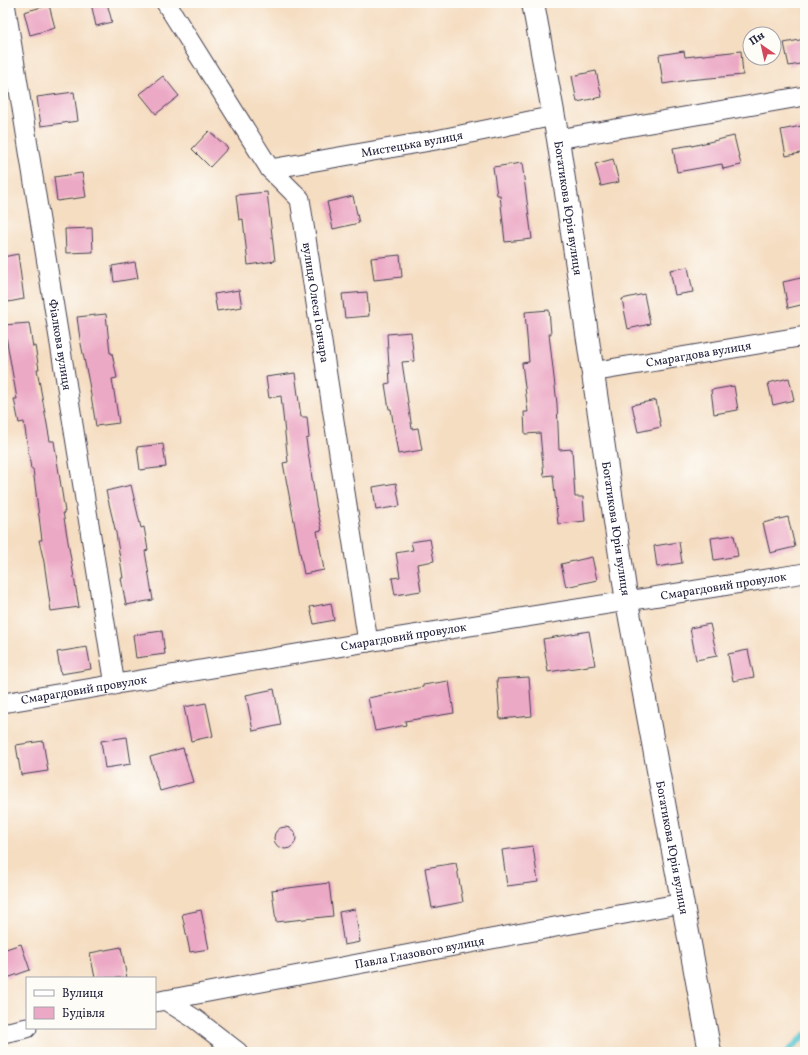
<svg xmlns="http://www.w3.org/2000/svg" width="808" height="1055" viewBox="0 0 808 1055" font-family="Vollkorn,serif">
<style>
.lines{fill:none;stroke-linecap:round;stroke-linejoin:round}
.stream{stroke:#59c5d1;stroke-width:6}
.building{fill:#eca9c5}
.minor-casing{stroke:#423e4f;stroke-width:21}
.tertiary-casing{stroke:#423e4f;stroke-width:24}
.minor{stroke:#fff;stroke-width:19}
.tertiary{stroke:#fff;stroke-width:22}
.labels{text-anchor:middle;stroke-width:3;stroke-linejoin:round;paint-order:stroke}
.street-label{font-size:12px;fill:#22223b;stroke:#fdfcf7}
</style>
<rect width="100%" height="100%" fill="#fdfcf7"/>
<filter id="ink" filterUnits="userSpaceOnUse"><feTurbulence type="fractalNoise" baseFrequency=".025" numOctaves="2"/><feDisplacementMap in="SourceGraphic" scale="8" xChannelSelector="R" yChannelSelector="G"/><feConvolveMatrix kernelMatrix="1 2 1 2 8 2 1 2 1" color-interpolation-filters="sRGB"/></filter>
<filter id="wash" filterUnits="userSpaceOnUse"><feTurbulence type="fractalNoise" baseFrequency=".012" numOctaves="4" result="noise"/><feDisplacementMap in="SourceGraphic" scale="16" xChannelSelector="R" yChannelSelector="G"/><feGaussianBlur stdDeviation="0.9" result="paint"/><feColorMatrix in="noise" values="0 0 0 0 0 0 0 0 0 0 0 0 0 0 0 0 0 1.4 0 .05"/><feComposite in="paint" operator="in"/></filter>
<g filter="url(#wash)">
<rect width="100%" height="100%" fill="#f5ddc1"/>
<g class="lines">
<path class="stream" d="M787 1052 805 1035"/>
</g>
<g id="blocks">
<path class="building" d="M91 3H107L112 22 96 26Z
M49 5 55 28 30 35 24 12Z
M805 39V63L789 66 784 43Z
M684 51 685 57 741 51 743 75 688 80 663 84 659 55Z
M596 71 602 97 577 102 572 76Z
M163 76 179 96 156 114 140 94Z
M74 92 78 121 41 126 37 97Z
M801 126 805 145V152L786 156 781 130Z
M209 131 228 148 210 167 192 149Z
M734 136 741 165 723 169 722 164 677 172 673 148 692 145V146Z
M613 159 619 182 601 186 595 164Z
M522 163 532 239 505 242 500 195H497L493 167Z
M82 173 86 197 57 201 54 177Z
M267 192 275 261 248 265 243 219 239 220 236 195Z
M353 196 359 223 333 229 327 202Z
M92 228 93 252 66 253 65 229Z
M18 254 24 299 3 303V257Z
M400 255 402 277 374 280 371 258Z
M135 262 138 278 114 282 112 266Z
M688 267 693 292 675 295 670 270Z
M805 277V304L788 308 783 282Z
M239 290 242 307 217 311 214 294Z
M367 292 369 316 345 318 342 294Z
M644 294 650 324 628 329 622 299Z
M549 310 551 334H549L557 404 559 450 572 449 575 497H583L585 521 558 524 553 475 544 476 540 433 525 434 524 412H528L522 363 529 362 525 312Z
M106 314 110 353H112L117 378 112 379 119 423 96 426 89 383 80 339 77 317Z
M29 323 33 347 35 346 39 369H37L50 441H54L65 512H63L79 607 51 611 44 562 39 540H42L33 469H31L24 422 19 423 14 399H17L4 325Z
M411 332 414 361 402 362 412 429 418 428 422 450 398 454 391 409H389L385 384 390 383 387 334Z
M295 373 301 417H307L309 438 306 439 316 504 322 530 317 531 324 570 304 574 283 463 288 462 281 396 269 398 266 377Z
M789 378 794 400 773 405 768 383Z
M734 386 738 410 714 414 711 390Z
M656 400 661 427 638 432 632 405Z
M163 444 166 467 140 470 137 447Z
M396 483 400 506 376 510 373 487Z
M131 485 141 528 144 527 148 550 145 551 153 600 126 605 121 578H123L116 533 106 491Z
M788 517 795 547 770 553 763 523Z
M734 535 738 556 714 560 711 538Z
M430 539 434 561 417 564 421 591 395 595 392 578 400 577 396 553 413 550 411 542Z
M679 542 682 563 657 567 654 546Z
M592 557 597 580 566 587 561 564Z
M331 603 334 620 314 624 310 607Z
M710 624 717 656 696 660 690 628Z
M162 631 165 654 136 658 133 635Z
M589 631 595 665 548 672 543 639Z
M87 647 91 669 61 674 57 652Z
M748 650 754 677 733 681 728 654Z
M529 677 532 716 500 719 497 679Z
M449 681 454 713 405 721 406 725 375 731 368 698 423 687V685Z
M274 689 281 725 253 731 246 695Z
M206 703 213 736 191 741 184 707Z
M127 737 131 764 105 768 101 741Z
M43 741 48 771 21 775 16 745Z
M183 748 193 782 160 791 150 757Z
M274 838a11 11 0 1 1 22 0a11 11 0 1 1-22 0Z
M533 846 538 882 507 886 502 850Z
M456 863 463 902 432 908 425 868Z
M329 883 333 916 276 922 272 890Z
M355 909 360 942 344 945 339 912Z
M201 910 209 949 190 952 182 914Z
M21 944 30 970 7 978 3 967V950Z
M121 947 127 978H95L90 953Z"/>
</g>
</g>
<g filter="url(#ink)">
<use href="#blocks" fill-opacity="0" stroke="#423e4f" stroke-width="1"/>
<g class="lines">
<defs>
<g id="minor">
<path id="s1" d="M5 3 115 685"/>
<path id="s2" d="M166 3 270 169 300 199 368 642"/>
<path d="M558 139 805 96"/>
<path id="s3" d="M270 169 436 140 554 116"/>
<path id="s4" d="M592 372 805 336"/>
<path id="s5" d="M3 703 368 642 805 573"/>
<path d="M165 1000 195 1019 238 1052"/>
<path id="s6" d="M155 1002 683 903"/>
<path d="M3 1033 27 1028"/>
</g>
<g id="tertiary">
<path id="s7" d="M533 3 558 139 627 602 710 1052"/>
</g>
</defs>
<use href="#minor" class="minor-casing"/>
<use href="#tertiary" class="tertiary-casing"/>
<use href="#minor" class="minor"/>
<use href="#tertiary" class="tertiary"/>
</g>
</g>
<g class="labels">
<g class="street-label">
<text dy="4" stroke="none"><textPath href="#s3" startOffset="144">Мистецька вулиця</textPath></text>
<text dy="4" stroke="none"><textPath href="#s7" startOffset="208">Богатикова Юрія вулиця</textPath></text>
<text dy="4" stroke="none"><textPath href="#s2" startOffset="343">вулиця Олеся Гончара</textPath></text>
<text dy="4" stroke="none"><textPath href="#s1" startOffset="346">Фіалкова вулиця</textPath></text>
<text dy="4" stroke="none"><textPath href="#s4" startOffset="108">Смарагдова вулиця</textPath></text>
<text dy="4" stroke="none"><textPath href="#s7" startOffset="532">Богатикова Юрія вулиця</textPath></text>
<text dy="4" stroke="none"><textPath href="#s5" startOffset="730">Смарагдовий провулок</textPath></text>
<text dy="4" stroke="none"><textPath href="#s5" startOffset="406">Смарагдовий провулок</textPath></text>
<text dy="4" stroke="none"><textPath href="#s5" startOffset="82">Смарагдовий провулок</textPath></text>
<text dy="4" stroke="none"><textPath href="#s7" startOffset="856">Богатикова Юрія вулиця</textPath></text>
<text dy="4" stroke="none"><textPath href="#s6" startOffset="269">Павла Глазового вулиця</textPath></text>
</g>
</g>
<rect width="808" height="1055" fill="none" stroke="#fdfcf7" stroke-width="16"/>
<rect x="26" y="977" width="130" height="52" fill="#fdfcf7" stroke="#a5a5ac"/>
<rect x="34" y="990" width="20" height="6" fill="#ffffff" stroke="#a5a5ac"/>
<text x="62" y="997" font-size="12" fill="#22223b">Вулиця</text>
<rect x="34" y="1007" width="20" height="12" fill="#eca9c5" stroke="#a5a5ac"/>
<text x="62" y="1017" font-size="12" fill="#22223b">Будівля</text>
<g transform="translate(762 46) rotate(326)"><circle r="19" fill="#fdfcf7" stroke="#a5a5ac"/>
<path d="M0-3L7 15L0 10L-7 15Z" fill="#d1495b"/>
<text y="-6" font-size="11" font-weight="bold" text-anchor="middle" fill="#22223b">Пн</text>
</g>
</svg>
